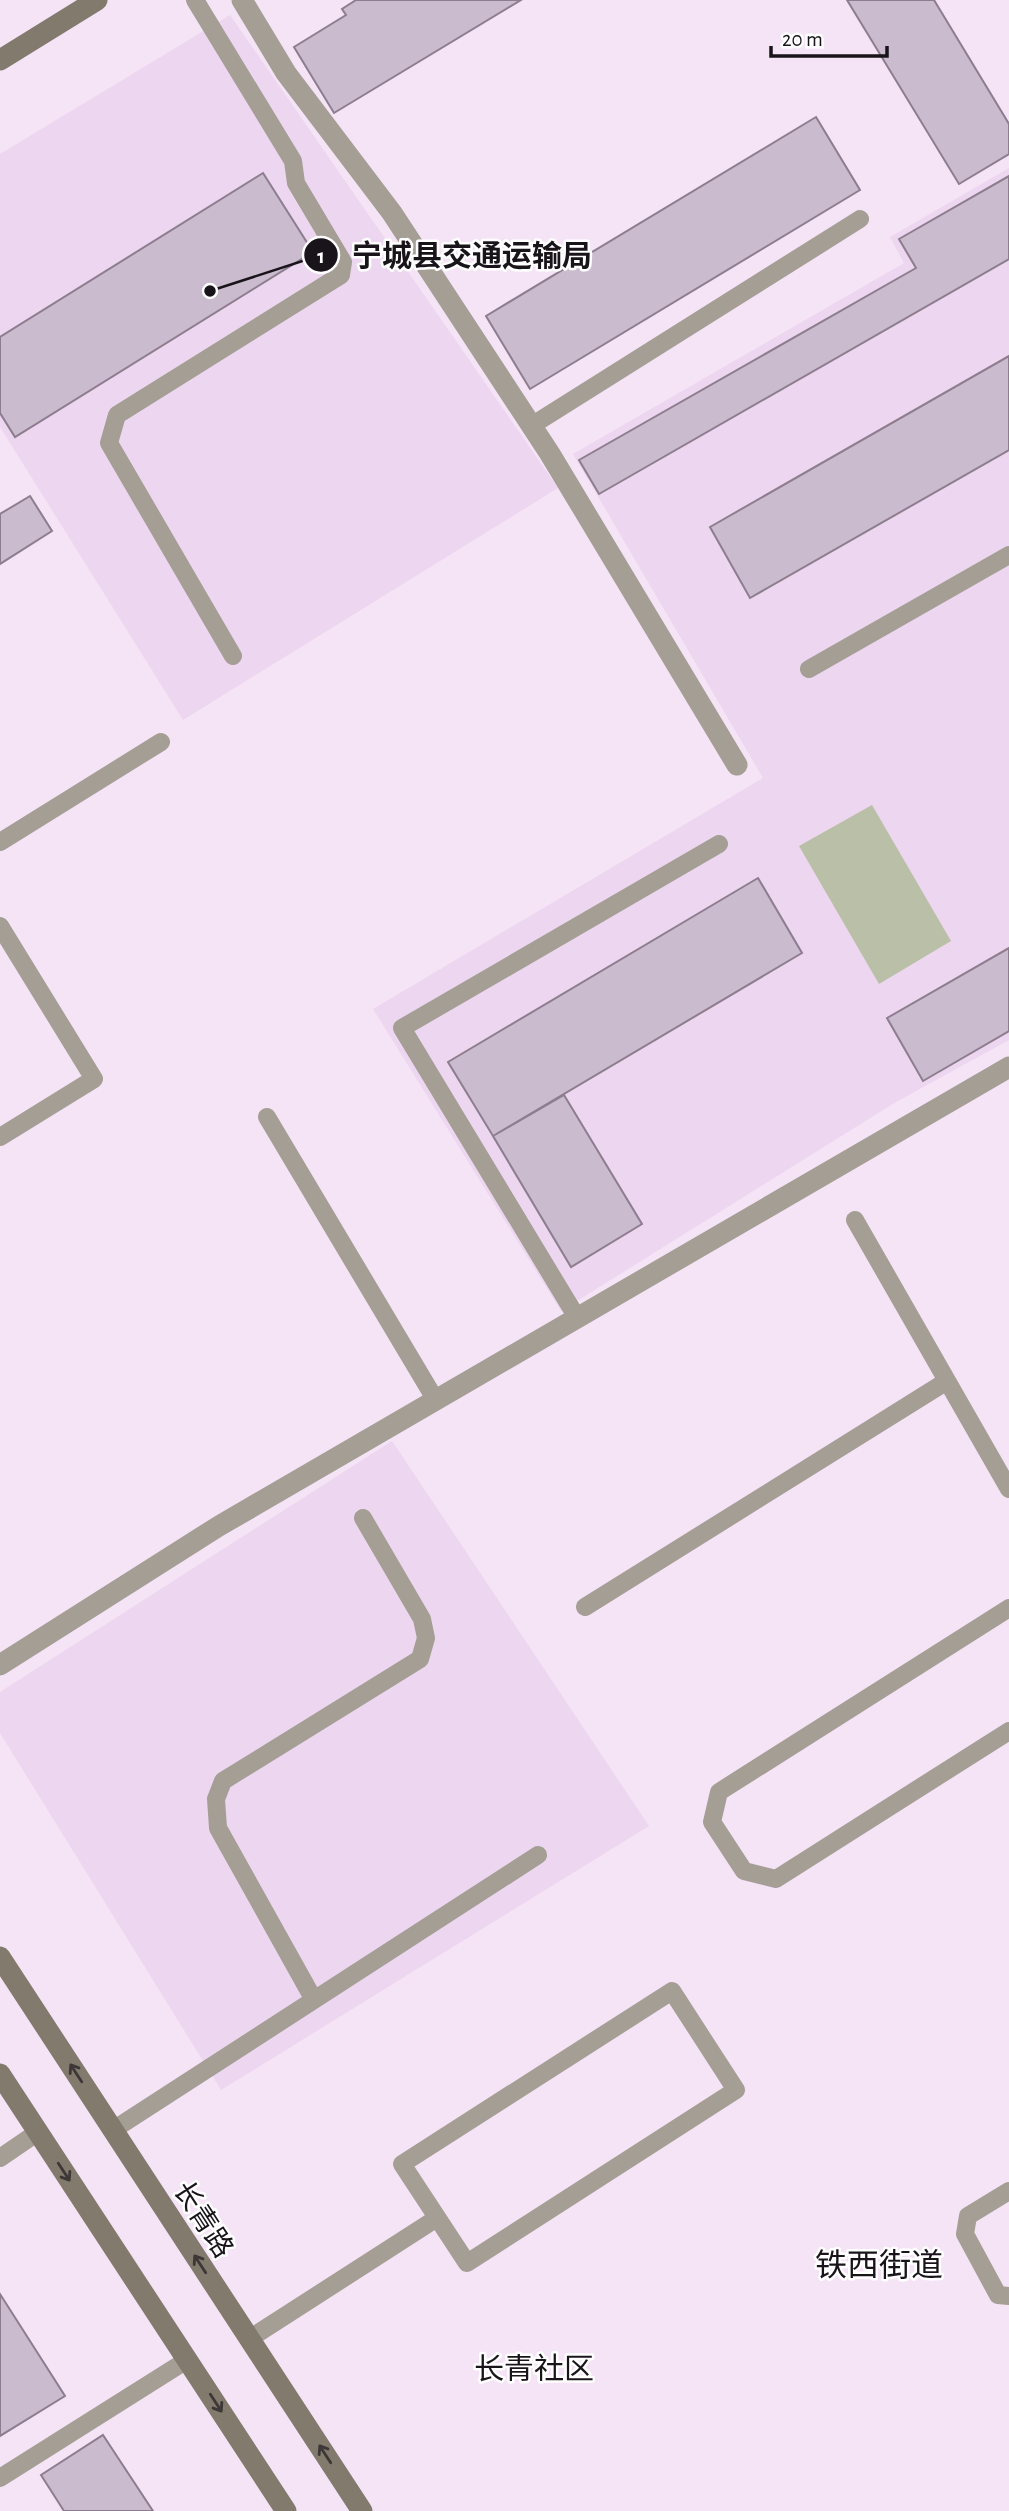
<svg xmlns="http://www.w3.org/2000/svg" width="1009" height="2511" viewBox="0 0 1009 2511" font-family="'Alegreya Sans','Noto Sans SC',sans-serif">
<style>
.built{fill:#edd6ef}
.green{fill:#bac0a7}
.building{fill:#cbbbce;stroke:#8d7d8f;stroke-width:2}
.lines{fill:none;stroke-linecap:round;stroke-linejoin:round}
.service{stroke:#a49e95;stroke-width:18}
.minor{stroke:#a49e95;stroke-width:21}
.secondary{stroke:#827a6d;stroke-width:21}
.oneway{stroke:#3e3737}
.labels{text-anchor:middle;stroke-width:5;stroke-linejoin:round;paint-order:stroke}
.street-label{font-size:28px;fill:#19131a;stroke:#fff}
.neighbourhood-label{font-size:30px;fill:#19131a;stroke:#fff}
.quarter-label{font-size:32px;fill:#19131a;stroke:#fff}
.leader{fill:none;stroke:#19131a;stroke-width:2.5}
.callout-dot{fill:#19131a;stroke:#fff;stroke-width:2.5}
.mark-label{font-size:21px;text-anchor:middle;font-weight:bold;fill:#fff}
.callout-label{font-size:30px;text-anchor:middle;font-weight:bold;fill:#19131a;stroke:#fff;stroke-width:5;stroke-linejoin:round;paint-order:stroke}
</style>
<rect width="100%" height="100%" fill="#f5e3f6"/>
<path class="built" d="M230 15 558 488 183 720 0 427V154Z
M1009 168V1040L896 1102 561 1311 373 1009 763 778 573 454 904 263 890 237Z
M392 1441 649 1826 221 2090 0 1733V1692Z"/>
<path class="green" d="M872 805 951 941 879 984 799 846Z"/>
<path class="building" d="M356 0H521L334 113 294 47 346 15 342 9Z
M847 0H934L1009 124V154L959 184Z
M816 117 860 190 530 389 486 316Z
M263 173 313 252 15 437 0 413V337Z
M1009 176V259L599 494 579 460 916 268 899 239Z
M1009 356V450L750 598 710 527Z
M30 496 52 531 0 564V514Z
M758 878 802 953 493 1136 448 1062Z
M1009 948V1031L923 1081 887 1018Z
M564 1095 642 1224 571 1267 493 1136Z
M0 2294 65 2396 0 2436Z
M103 2435 153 2511H64L41 2475Z"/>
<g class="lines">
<path class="service" d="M195 0 293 161 296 183 343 262 341 275 117 415 109 443 233 656
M531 426 860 219
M809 669 1009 555
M0 842 161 742
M0 926 94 1079 0 1137
M267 1117 435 1399
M855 1220 1009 1489
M576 1316 402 1028 719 844
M585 1607 947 1381
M1009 1608 719 1792 712 1822 744 1871 776 1879 1009 1731
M672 1991 736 2090 467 2263 402 2164Z
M314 2000 218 1828 216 1799 223 1781 420 1659 426 1638 422 1619 363 1518
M113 2130 538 1855
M0 2158 38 2132
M1009 2191 968 2216 965 2234 998 2295 1009 2296
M249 2339 437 2218
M0 2478 187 2360"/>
<path class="minor" d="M242 0 286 73 392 213 550 454 737 765
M0 1665 219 1526 1009 1067"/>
<path class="secondary" d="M0 60 97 0
M0 1957 362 2511
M0 2074 286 2511"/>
</g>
<defs><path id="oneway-shaft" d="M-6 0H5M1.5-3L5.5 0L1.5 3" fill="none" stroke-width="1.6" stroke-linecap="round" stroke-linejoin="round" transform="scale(1.75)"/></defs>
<g class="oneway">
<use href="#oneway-shaft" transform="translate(76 2073) rotate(-123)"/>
<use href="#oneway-shaft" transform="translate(64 2172) rotate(57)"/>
<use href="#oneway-shaft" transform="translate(200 2264) rotate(-123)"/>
<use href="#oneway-shaft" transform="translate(216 2403) rotate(57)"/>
<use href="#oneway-shaft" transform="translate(325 2454) rotate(-123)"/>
</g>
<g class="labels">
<g class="street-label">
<text transform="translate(204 2219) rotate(57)" y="10">长青路</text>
</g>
<g class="neighbourhood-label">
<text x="534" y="2379">长青社区</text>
</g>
<g class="quarter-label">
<text x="879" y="2276">铁西街道</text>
</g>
</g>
<path class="leader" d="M210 291L321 255"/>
<g class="callout-dot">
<circle cx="210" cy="291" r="7"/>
<circle cx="321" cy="255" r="18"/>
</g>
<g class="mark-label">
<text x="321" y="263">1</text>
</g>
<g class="callout-label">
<text x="472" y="266">宁城县交通运输局</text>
</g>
<path d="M771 46v10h116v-10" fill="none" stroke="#19131a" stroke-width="3.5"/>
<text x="782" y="46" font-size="21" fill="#19131a" stroke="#ffffff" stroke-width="5" paint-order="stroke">20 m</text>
</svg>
